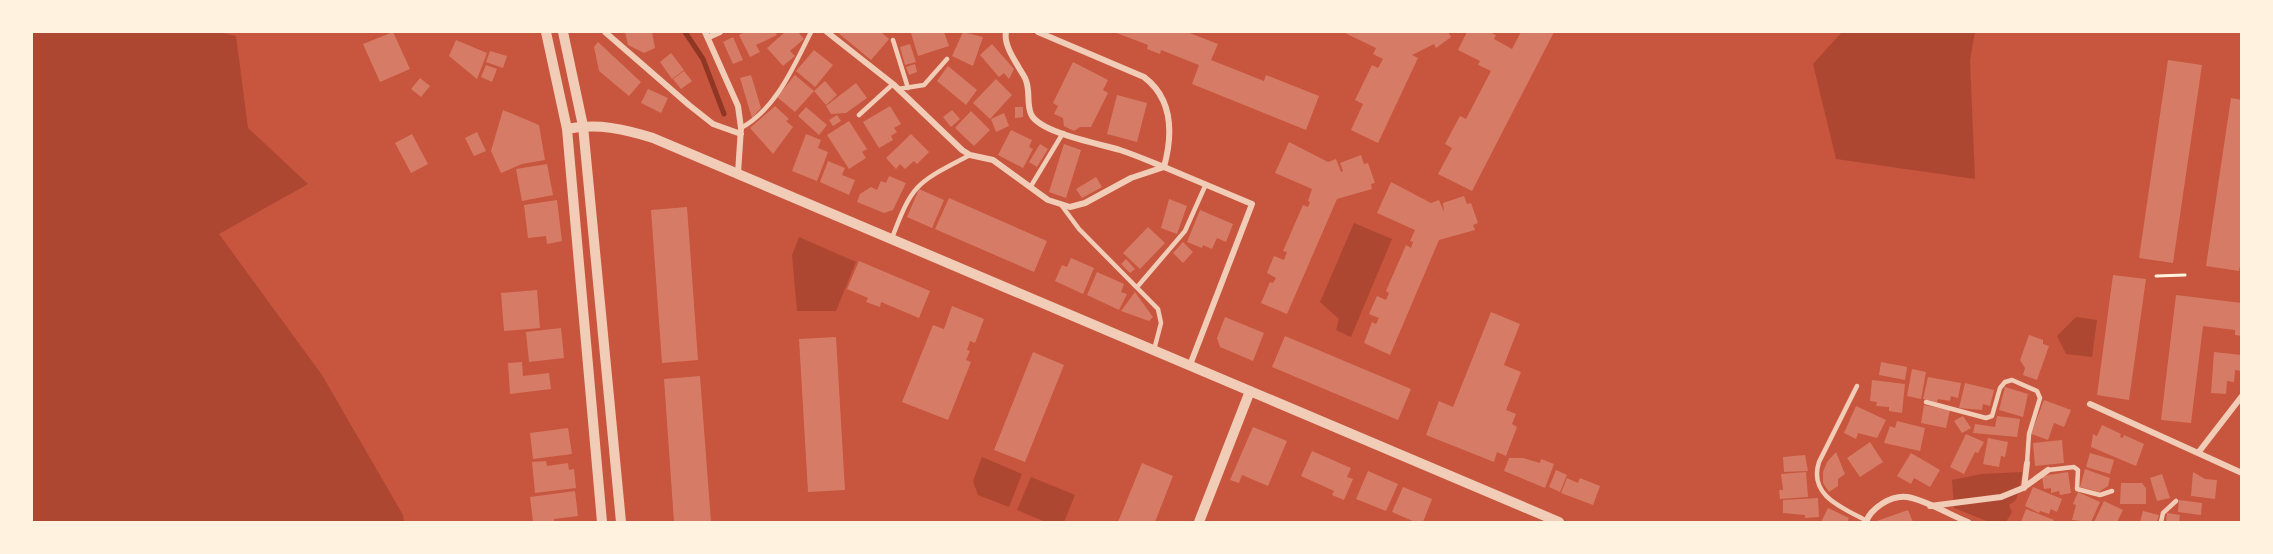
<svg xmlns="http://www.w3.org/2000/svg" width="2273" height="554" viewBox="0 0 2273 554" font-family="'Open Sans',sans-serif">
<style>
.green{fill:#ae4732}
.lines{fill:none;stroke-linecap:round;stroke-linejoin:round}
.stream{stroke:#8f3625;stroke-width:5}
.building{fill:#d67c66}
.path{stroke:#fff3e0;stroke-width:3}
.service{stroke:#f1ccb7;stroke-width:4.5}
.minor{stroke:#f1ccb7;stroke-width:6}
.tertiary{stroke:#f1ccb7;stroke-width:10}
</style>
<rect width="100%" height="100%" fill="#c8553d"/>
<path class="green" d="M32 32H219L236 36 248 128 308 184 219 234 322 375 403 515 404 522H32Z
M1842 32H1975L1970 60 1975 179 1836 159 1813 64Z
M1354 223 1392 239 1351 337 1336 330 1339 319 1320 302Z
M799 237 856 262 836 311H797L792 255Z
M2076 317 2097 320 2092 357 2066 354 2057 336Z
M982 457 1022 474 1009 507 978 495 973 481Z
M2023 472 2016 500 2009 505 2012 512 2006 522H1989L1954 508 1952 480 1981 474Z
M1031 477 1075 495 1064 522H1046L1017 510Z"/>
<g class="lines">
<path class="stream" d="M685 32 703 59 724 114"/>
</g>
<path class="building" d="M393 32 410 69 380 82 363 44Z
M625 32H652L655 48 644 53 628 45Z
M745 32H775L777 35 756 45 760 52 750 57 739 35Z
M785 32H798L804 39 790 51 795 56 783 66 767 48Z
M837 32H881L889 39 871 60Z
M917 32H944L949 46 918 56 911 33Z
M963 32 983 37 973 66 952 56Z
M1114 32H1187L1218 44 1211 60 1264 81 1266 75 1319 96 1306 130 1192 84 1199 65 1161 50 1160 54 1147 49 1148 45Z
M1343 32H1448L1451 37 1436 48 1434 44 1412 55 1418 58 1378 143 1351 130 1363 104 1355 100 1372 65 1378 68 1383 59 1373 54 1376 48Z
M1467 32H1489L1496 35 1494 39 1512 49 1521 32H1554L1472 191 1438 174 1452 148 1445 144 1460 116 1466 119 1491 71 1478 65 1480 61 1458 50Z
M733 37 743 60 733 64 723 42Z
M456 40 487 53 477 79 449 56Z
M598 42 641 82 629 96 599 71 594 47Z
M910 44 916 62 905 65 900 47Z
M992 44 1014 69 1009 79 1004 73 999 77 980 55Z
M814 50 833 65 815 87 796 71Z
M490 51 507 56 503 68 486 62Z
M671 53 684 70 672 79 660 62Z
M2168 60 2202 65 2173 263 2139 258Z
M1073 62 1108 80 1103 90 1108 93 1091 127H1080L1074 131 1064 126 1063 118 1054 114 1058 106 1053 103Z
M915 64 917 72 909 75 906 67Z
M486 65 497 69 492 82 481 77Z
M948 66 977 90 966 105 937 81Z
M684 71 692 81 681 89 673 79Z
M751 75 761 108 752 118 740 78Z
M795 75 814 91 795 112 777 97Z
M420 78 430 86 421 97 411 89Z
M996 79 1012 95 990 119 973 103Z
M825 81 837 95 826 105 814 91Z
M856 83 867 98 846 113 831 114 826 106Z
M648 89 668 98 661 113 641 103Z
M1117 95 1147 103 1137 142 1107 134Z
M2231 98 2242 100V254L2239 271 2206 266Z
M775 106 789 119 786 121 793 127 773 154 750 128Z
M890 106 901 124 894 128 897 132 891 136 893 140 879 148 863 122Z
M806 107 827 125 819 135 798 116Z
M1015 107H1023V117L1015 118Z
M503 110 539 125 545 160 522 164 501 173 491 151Z
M952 110 960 119 951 127 943 117Z
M971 111 990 130 974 146 955 128Z
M1004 113 1009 126 996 132 991 119Z
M837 115 841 121 833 126 829 120Z
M849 121 867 149 862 152 866 158 849 169 827 135Z
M1011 130 1032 140 1029 147 1033 149 1023 168 998 155Z
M477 132 486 151 474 156 465 138Z
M412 134 428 164 411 173 395 143Z
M806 134 821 140 818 148 828 152 817 181 792 171Z
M911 134 929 152 917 164 914 161 905 169 900 164 896 169 886 158Z
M1289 142 1328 162 1336 159 1341 172 1343 171 1340 163 1361 155 1364 164 1368 163 1375 183 1371 184 1372 189 1337 199 1287 314 1261 303 1270 282 1273 283 1276 278 1267 273 1274 256 1284 260 1287 252 1283 251 1303 205 1308 207 1310 202 1308 201 1312 189 1275 173Z
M1040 144 1048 149 1037 167 1029 162Z
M1064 144 1081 150 1066 198 1049 192Z
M828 161 845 168 842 175 855 180 849 195 820 182Z
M547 164 553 195 522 201 516 169Z
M889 176 906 183 893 210 884 213 857 202 860 194 871 187 877 190 881 181 886 183Z
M1096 177 1102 187 1082 198 1076 189Z
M1391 182 1431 203 1439 200 1444 212 1443 203 1464 196 1467 204 1471 203 1478 223 1473 225 1475 230 1439 240 1390 355 1364 343 1372 322 1376 324 1379 318 1369 314 1377 296 1386 300 1389 293 1386 291 1406 245 1411 248 1413 242 1410 241 1415 230 1377 213Z
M919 189 944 200 932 228 907 217Z
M949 198 1047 241 1034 272 935 229Z
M1169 199 1187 206 1177 234 1161 228Z
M557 200 562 241 547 244 546 236 528 238 524 205Z
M687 207 698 360 662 363 651 210Z
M1200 210 1233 224 1226 242 1217 238 1212 249 1203 245 1202 248 1187 242Z
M1148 227 1165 243 1140 269 1123 253Z
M1183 242 1193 252 1183 263 1173 253Z
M1071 258 1094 268 1083 294 1055 281 1062 265 1067 267Z
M1126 259 1135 269 1130 273 1121 264Z
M859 261 930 291 919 318 881 302 880 307 866 302 868 298 847 289Z
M1097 272 1124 284 1121 292 1127 294 1119 310 1087 295Z
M2113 275 2146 279 2129 400 2097 395Z
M537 290 540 328 504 331 501 293Z
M1135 292 1153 317 1149 321 1121 311Z
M2176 295 2242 303V336L2235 335V330L2203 326 2191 423 2161 420Z
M952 306 984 319 975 343 970 341 967 350 970 351 966 360 971 362 948 420 902 402 933 325 944 329Z
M1491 312 1520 324 1504 365 1521 372 1506 410 1516 414 1512 424 1517 427 1506 456 1497 452 1494 462 1426 435 1439 401 1453 407Z
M1225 317 1264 333 1253 361 1220 347 1217 338Z
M561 328 564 358 529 362 526 332Z
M2029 335 2043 340V344L2049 346 2037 380 2023 375 2025 368 2020 360Z
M1285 336 1411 389 1398 420 1272 367Z
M836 337 845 490 808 492 799 339Z
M1033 352 1064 365 1025 462 994 450Z
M2214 352 2242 355V371L2235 370 2234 382 2227 381 2226 394 2211 393Z
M522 362 523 376 549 373 551 389 510 394 508 363Z
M1881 362 1907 367 1905 380 1879 375Z
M1912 369 1926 372 1921 399 1907 396Z
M700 376 711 522H674L664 379Z
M1928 377 1961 383 1958 398 1951 396 1950 401 1938 399 1937 402 1923 399Z
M1872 380 1905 384 1902 413 1889 411V407L1876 406 1877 402 1870 401Z
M1965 383 1994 390 1990 406 1983 404 1982 410 1959 408Z
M2005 387 2028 394 2023 417 1999 410Z
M2044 400 2071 410 2064 427 2054 423 2048 440 2031 434Z
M1924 405 1950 410 1946 428 1921 423Z
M1856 406 1886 420 1877 438 1858 433 1856 439 1844 433Z
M1963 416 1971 428 1962 433 1954 421Z
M1997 416 2020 419 2017 437 1973 433 1975 424 1995 427Z
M1897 421 1925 428 1920 451 1884 443 1890 426 1895 428Z
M2102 425 2121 434 2120 437 2123 438 2124 435 2144 444 2136 466 2091 447 2093 434 2097 436Z
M1253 427 1287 441 1268 486 1242 475 1239 483 1230 480Z
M568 428 572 454 533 459 530 433Z
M1966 434 1984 442 1978 453 1975 452 1964 474 1950 467Z
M1988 438 2008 442 2005 457 2001 456 1999 467 1983 464Z
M2062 440 2064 463 2035 466 2033 443Z
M1870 442 1883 462 1860 477 1847 458Z
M1312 451 1351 468 1347 477 1353 479 1344 500 1332 495 1334 491 1301 476Z
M1836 452 1845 474 1838 479V486L1829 492 1823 483V472L1827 462Z
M1911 453 1940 470 1930 487 1914 478 1911 484 1897 476Z
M2090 453 2114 460 2110 474 2086 467Z
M1805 455 1808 471 1784 472 1783 457Z
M1509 458H1523L1540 463 1541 459 1554 464 1545 488 1504 471Z
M546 461 547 466 568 463 569 470 574 469 576 488 535 493 532 462Z
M1142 463 1173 476 1155 522H1118Z
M2085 469 2110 478 2108 486 2099 492 2080 487Z
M1556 470 1567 475 1560 492 1549 487Z
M1368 471 1398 484 1386 511 1356 499Z
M1806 472 1808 497 1780 499 1779 490H1783L1781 474Z
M2068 472 2071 493 2060 495 2059 491 2051 493V488L2044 489 2042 476Z
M2193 472 2205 479 2217 480 2215 499 2191 496Z
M2162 474 2170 498 2157 501 2150 478Z
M1567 478 1578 483 1580 478 1600 486 1593 505 1561 493Z
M2121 483H2142L2146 488V504H2120Z
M1403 487 1432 499 1423 522H1415L1392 512Z
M2033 487 2062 499 2057 512 2051 509 2049 514 2040 511 2039 513 2025 506Z
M575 491 578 516 554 519V522H533L530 497Z
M2078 492 2100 502 2091 522 2072 520 2076 505 2073 504Z
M1818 498 1819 517 1805 518V515L1783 513V500Z
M2179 500 2202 503 2201 515 2178 512Z
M2104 501 2123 510 2117 522H2094Z
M1828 508 1849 518 1847 522H1821Z
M2026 509 2054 520 2053 522H2021Z
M1908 510 1913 522H1874Z
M2143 511 2159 515 2157 522H2140Z
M2167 513 2180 515 2179 522H2166Z"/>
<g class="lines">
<path class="path" d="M2156 276 2185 275"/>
<path class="service" d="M893 40 908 88
M898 89 924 85 947 59
M859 115 893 84
M741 128C776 109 794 66 811 32
M1031 186 1063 133
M1062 206 1079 229 1158 309 1161 323 1154 350
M892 238C913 182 917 183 970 155
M1138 286 1185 231 1206 184
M1857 386 1819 462C1808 496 1843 508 1867 521
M1926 402 1986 418 1992 416 2000 388 2005 382 2012 380 2037 391 2040 398 2029 434 2027 463
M2048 470 2074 467 2078 470 2077 489 2100 495 2112 491
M2161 522 2163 513 2176 501"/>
<path class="minor" d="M605 32 689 105 713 124 741 134
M705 32 738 106 741 128 738 173
M827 32 893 84 962 150 970 155 993 160 1048 200 1070 207 1085 203 1131 178 1164 167 1252 204 1190 365
M1006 32C1003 46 1018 65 1025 78 1031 90 1026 102 1031 114 1039 133 1101 144 1120 150 1135 155 1149 161 1164 167 1173 134 1173 99 1144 77L1038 32
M709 37 720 32
M2090 404 2242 473
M2198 453 2242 396
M2024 488 2027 463
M1930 506 2001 497 2023 488 2048 470
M1866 522C1871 508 1891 495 1907 497 1924 499 1952 516 1968 522"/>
<path class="tertiary" d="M546 32 567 129 602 522
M563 32 583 126 621 522
M567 129C598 123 624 129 653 138L1559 522
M1199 522 1250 391"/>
</g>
<rect width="2273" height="554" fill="none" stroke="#fff3e0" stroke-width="66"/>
</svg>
